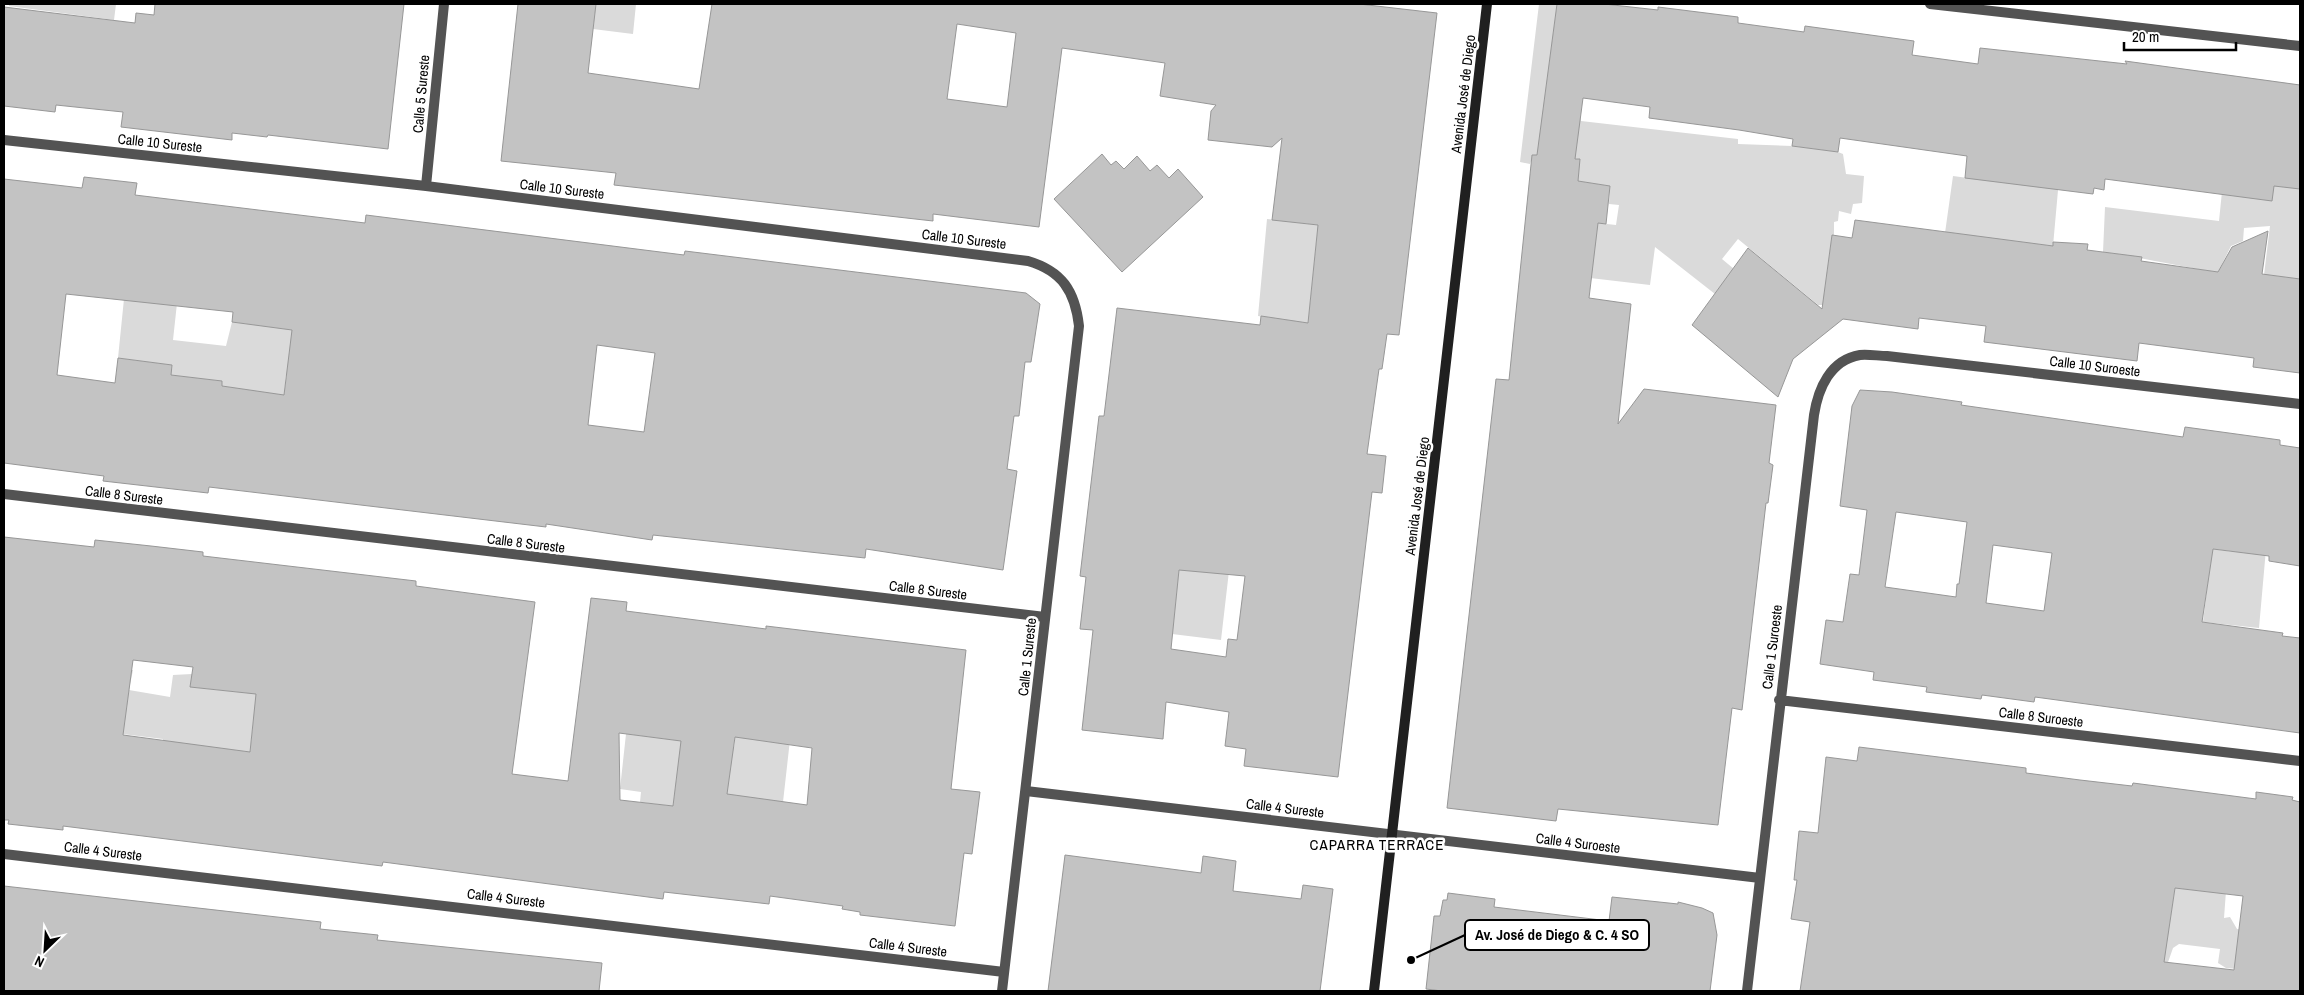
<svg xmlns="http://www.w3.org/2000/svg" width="2304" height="995" viewBox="0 0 2304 995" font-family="'Archivo Narrow',sans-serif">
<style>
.green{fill:#dadada}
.building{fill:#c3c3c3;stroke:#979797;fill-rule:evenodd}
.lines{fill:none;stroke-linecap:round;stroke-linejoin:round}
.minor{stroke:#535353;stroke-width:10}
.secondary{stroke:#202020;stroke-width:10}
.labels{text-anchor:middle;stroke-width:5;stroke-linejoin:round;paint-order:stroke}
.street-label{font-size:14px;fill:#000;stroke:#fff}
.neighbourhood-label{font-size:15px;letter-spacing:1px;fill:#000;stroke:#fff}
.leader{fill:none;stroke:#000;stroke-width:2}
.callout-dot{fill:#000;stroke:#fff;stroke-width:2}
.callout{fill:#fff;stroke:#000;stroke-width:2}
.callout-label{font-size:15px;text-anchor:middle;font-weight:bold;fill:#000}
</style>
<rect width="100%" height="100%" fill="#fff"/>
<path class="green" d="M9 4H116L114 20 9 6Z
M596 4H636L633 34 593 29Z
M1539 4H1557L1543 112 1580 117 1581 121 1738 139V144L1792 146 1838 152 1843 154 1846 174 1864 176 1862 203 1853 204 1851 214 1839 211 1838 221 1834 222V235H1832L1823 305H1818L1738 239 1722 259 1734 269 1715 294 1655 247 1650 285 1573 276 1598 223 1616 225 1619 205 1609 204 1610 186 1578 181 1579 159 1533 155 1530 164 1520 162Z
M2060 168 2053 246 1945 233 1953 176 2005 183Z
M2224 172 2300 189V279L2264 275 2270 226 2244 228 2243 241 2231 246 2218 272C2179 267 2142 257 2103 252L2105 207 2219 221Z
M1267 219 1357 230 1355 238 1317 234 1308 323 1258 316Z
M125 289 178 294 173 340 226 346 232 322 334 335 286 375 284 395 220 400 222 381 171 375 172 365 118 358Z
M2235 546 2266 549 2259 628 2203 622 2212 549 2234 552Z
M1179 570 1229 571 1221 640 1172 634Z
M81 664 133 670 129 690 170 697 173 675 192 674 190 687 237 692 293 690 253 722 250 752 234 750 160 770 163 739 74 728 126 710 129 691Z
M738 716 792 722 783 802 742 809 677 775 673 806 640 802 641 792 620 789 626 734 734 747Z
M2175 888 2210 892 2226 891 2224 918 2230 917 2237 929 2300 940V970L2294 974 2226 968 2218 963 2220 949 2179 944 2173 948 2166 968 2119 922 2169 928Z"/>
<path class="building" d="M155 4H404L388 149 268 135 267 137 232 133V140L121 127 123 112 56 105 55 112 4 106V7L135 23 136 13 154 15Z
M518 4H596L588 73 699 89 712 4H1359L1437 13 1399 335 1387 334 1382 369H1379L1367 454 1386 456 1382 493 1372 492 1338 777 1244 766 1246 749 1225 746 1229 712 1166 702 1163 739 1082 730 1093 630 1080 629 1086 577 1080 576 1099 416H1104L1117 308 1260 325 1261 316 1308 323 1318 225 1272 220 1282 138 1272 147 1208 140 1211 111 1216 105 1160 96 1165 63 1062 48 1039 227 933 214V221L614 185 616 173 501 161ZM957 24 1016 33 1007 107 947 99ZM1179 570 1245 576 1237 640 1228 639 1226 657 1171 649Z
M1557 4H1604L1658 10V7L1738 17V23L1804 32 1805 26 1914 41 1912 55 1978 64 1980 48 2127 64 2125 61 2300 85V189L2274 186 2272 201 2105 179 2104 190 2094 188 2093 194 1965 178 1967 156 1840 138 1838 152 1792 146 1793 139 1739 130 1649 118 1650 107 1583 98 1575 159H1580L1578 181 1610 186 1606 224 1598 223 1589 298 1631 304 1618 424 1644 389 1776 405 1769 463 1773 465 1768 503H1766L1742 710 1732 708 1718 825 1558 809 1556 821 1447 808 1496 379 1509 380 1532 155H1537Z
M1102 154 1111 165 1116 161 1124 169 1137 156 1150 171 1157 165 1169 178 1178 169 1203 197 1122 272 1054 199Z
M84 177 137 183 135 195 365 223 366 215 684 255 685 251 1026 293 1040 304 1031 362H1025L1019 416H1014L1007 469 1017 471 1003 570 866 549 865 558 653 535 652 540 546 524V527L209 487 208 493 103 481 104 476 4 463V179L82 188ZM66 294 233 312 232 322 292 330 284 395 222 386V381L171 375 172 365 118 358 115 383 57 375ZM597 345 655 353 644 432 588 425Z
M1855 220 2053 246V242L2088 244 2087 250 2142 257 2141 261 2218 272 2232 247 2268 231 2262 274 2300 279V373L2253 367 2254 358 2139 343 2137 361 1984 342 1986 326 1919 318 1918 329 1843 319 1793 359 1778 397 1692 325 1748 248 1822 309 1832 235 1852 238Z
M1860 390 1892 392 1962 402 1961 405 2183 437 2185 427 2280 440V445L2300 448V566L2269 561V556L2213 549 2202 622 2283 633 2282 636 2300 638V733L2035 697 2034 702 1982 695 1981 699 1926 692 1927 687 1873 680 1874 672 1820 664 1826 620 1843 622 1850 574 1859 575 1867 510 1840 506 1852 406ZM1896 512 1967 522 1959 584H1957L1956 597 1885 587ZM1993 545 2052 553 2044 611 1986 603Z
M4 537 94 547 95 540 151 546 203 552V556L416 581V586L535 602 512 774 568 781 591 598 627 602 626 611 766 629V626L966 650 951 789 980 792 972 854 964 853 955 926 860 915V912L842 909 843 906 770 896 769 904 664 892 663 899 383 862 382 866 63 826V830L8 824 9 820H4ZM133 660 193 667 190 687 256 694 250 752 123 735ZM619 733 681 741 673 806 620 800ZM735 737 812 748 807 805 727 794Z
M1859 747 2026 768V773L2080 780 2132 786 2133 783 2256 799V792L2293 797 2292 800 2300 802V991H1800L1810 922 1791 919 1797 880H1794L1799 831 1818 833 1826 757 1857 761ZM2175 888 2243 896 2234 970 2164 962Z
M1065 855 1201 873 1203 856 1236 861 1233 891 1301 899 1303 885 1333 889 1320 991H1048Z
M4 886 321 922 320 929 378 935 377 940 602 963 599 991H4Z
M1448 893 1495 899 1494 907 1609 921 1612 897 1678 904V902L1702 908 1713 913 1717 935 1710 991H1442L1426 989 1434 916H1440L1443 900H1447Z"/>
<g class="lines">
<path class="minor" d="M1930 4 2300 46
M4 140 426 186 1028 261C1062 271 1075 291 1079 326L1002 991
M426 186 444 4
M4 494 1045 617
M1779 700 2300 761
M1026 791 1760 878
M4 854 1004 972
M1747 991 1814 415C1818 389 1830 360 1860 355 1868 354 1879 356 1887 356L2300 404"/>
<path class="secondary" d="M1374 991 1487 4"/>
</g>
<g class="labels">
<g class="street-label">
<text transform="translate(421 94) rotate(-85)" y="5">Calle 5 Sureste</text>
<text transform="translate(1463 94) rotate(-83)" y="5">Avenida José de Diego</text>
<text transform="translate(160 143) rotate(6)" y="5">Calle 10 Sureste</text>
<text transform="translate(562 189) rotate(7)" y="5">Calle 10 Sureste</text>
<text transform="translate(964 239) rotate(7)" y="5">Calle 10 Sureste</text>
<text transform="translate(2095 366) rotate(7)" y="5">Calle 10 Suroeste</text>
<text transform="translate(124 495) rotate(7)" y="5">Calle 8 Sureste</text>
<text transform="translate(1417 496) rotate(-83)" y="5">Avenida José de Diego</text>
<text transform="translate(526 543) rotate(7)" y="5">Calle 8 Sureste</text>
<text transform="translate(928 590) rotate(7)" y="5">Calle 8 Sureste</text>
<text transform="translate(1772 647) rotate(-83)" y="5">Calle 1 Suroeste</text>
<text transform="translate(1027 657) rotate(-84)" y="5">Calle 1 Sureste</text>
<text transform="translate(2041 717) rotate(7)" y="5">Calle 8 Suroeste</text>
<text transform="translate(1285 808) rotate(7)" y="5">Calle 4 Sureste</text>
<text transform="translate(1578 843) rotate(7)" y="5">Calle 4 Suroeste</text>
<text transform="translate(103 851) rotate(7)" y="5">Calle 4 Sureste</text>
<text transform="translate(506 898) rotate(7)" y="5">Calle 4 Sureste</text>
<text transform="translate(908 947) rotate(7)" y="5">Calle 4 Sureste</text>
</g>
<g class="neighbourhood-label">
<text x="1377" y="850">CAPARRA TERRACE</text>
</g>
</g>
<path class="leader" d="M1411 960L1465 935"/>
<circle class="callout-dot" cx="1411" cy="960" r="5"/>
<rect class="callout" x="1465" y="920" width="184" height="30" rx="5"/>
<g class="callout-label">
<text x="1557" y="940">Av. José de Diego &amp; C. 4 SO</text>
</g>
<rect width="2304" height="995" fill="none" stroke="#000000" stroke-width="10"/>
<g transform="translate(45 950) rotate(205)" stroke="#ffffff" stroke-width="4" paint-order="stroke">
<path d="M0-4L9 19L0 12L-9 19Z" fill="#000000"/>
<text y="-8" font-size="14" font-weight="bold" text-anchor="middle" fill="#000000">N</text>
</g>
<path d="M2124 42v8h112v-8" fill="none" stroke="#000000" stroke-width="2.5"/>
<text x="2132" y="42" font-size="15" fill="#000000" stroke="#ffffff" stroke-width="4" paint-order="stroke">20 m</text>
</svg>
